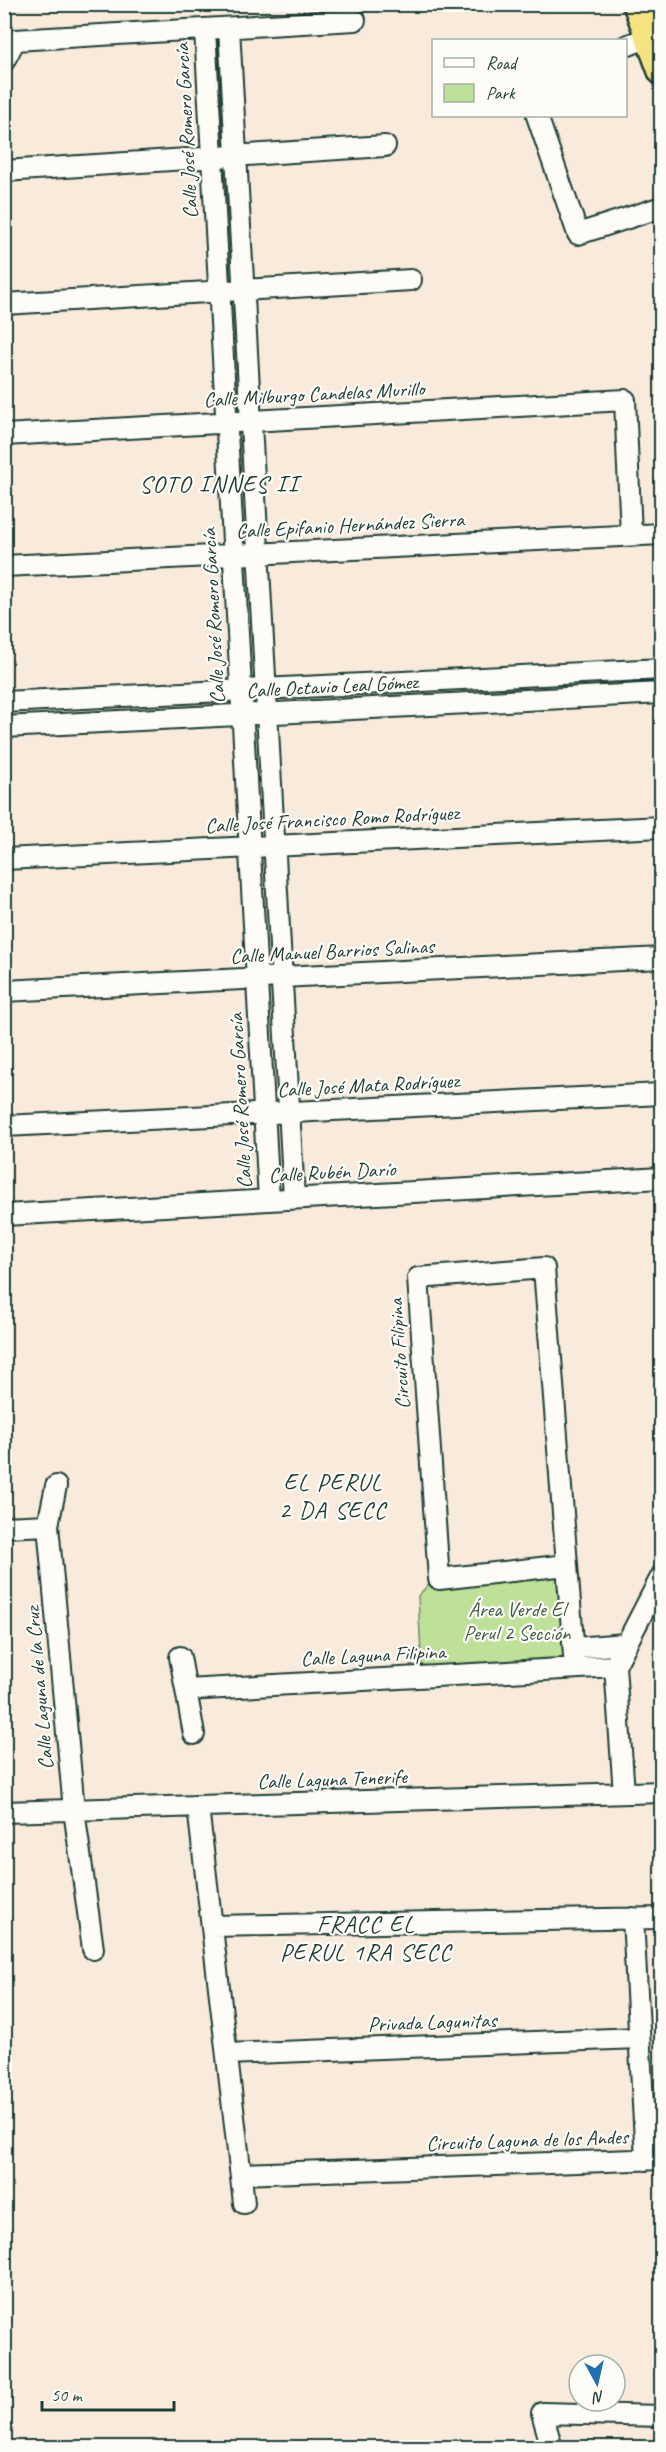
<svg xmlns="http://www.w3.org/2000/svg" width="666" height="2452" viewBox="0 0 666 2452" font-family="Caveat,sans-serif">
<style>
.green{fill:#bfe099;stroke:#6f8e66;stroke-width:1.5}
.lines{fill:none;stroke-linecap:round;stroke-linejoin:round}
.minor-casing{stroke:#1f3d34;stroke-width:24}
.highway-casing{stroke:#1f3d34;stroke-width:32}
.minor{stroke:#fdfcf7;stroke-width:20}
.highway{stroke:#f5e381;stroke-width:27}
.labels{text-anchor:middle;stroke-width:4.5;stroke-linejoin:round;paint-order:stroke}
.street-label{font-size:21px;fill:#1f3d34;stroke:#fdfcf7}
.park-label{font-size:21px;fill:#3f5e48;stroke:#fdfcf7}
.quarter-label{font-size:24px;letter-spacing:1.5px;fill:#1f3d34;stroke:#fdfcf7}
</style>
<rect width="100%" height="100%" fill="#f9ebdc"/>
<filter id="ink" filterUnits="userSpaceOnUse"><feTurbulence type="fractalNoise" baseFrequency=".0167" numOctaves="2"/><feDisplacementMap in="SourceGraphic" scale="12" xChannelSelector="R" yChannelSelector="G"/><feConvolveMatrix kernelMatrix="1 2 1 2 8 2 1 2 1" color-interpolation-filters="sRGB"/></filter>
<g filter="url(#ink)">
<path class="green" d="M558 1571 569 1663 422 1672 418 1596 429 1584Z"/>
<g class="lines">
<defs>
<path id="minor" d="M229 28 294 1198
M205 29 269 1200
M626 46 649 37
M4 61 15 40 355 20
M537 116 578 234 662 207
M4 171 385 146
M4 304 411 280
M4 435 625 400 631 535
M4 566 662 534
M4 702 662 669
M4 727 662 693
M4 859 662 827
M4 991 662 958
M4 1126 662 1094
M4 1215 662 1178
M56 1486 48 1525 74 1810 93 1949
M4 1527 48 1525
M567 1565 439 1579 418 1278 544 1268 575 1668
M574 1648 626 1644
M180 1657 194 1734
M615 1666 624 1793
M615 1666 662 1575
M186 1690 615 1666
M198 1807 244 2203
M4 1812 662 1792
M633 1918 646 2160
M212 1926 662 1918
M227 2054 639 2038
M241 2174 662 2159
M552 2448 542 2413 662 2416"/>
<path id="highway" d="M637 4 662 71"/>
</defs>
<use href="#minor" class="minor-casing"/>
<use href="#highway" class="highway-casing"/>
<use href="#minor" class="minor"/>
<use href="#highway" class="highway"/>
</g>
</g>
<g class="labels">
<g class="street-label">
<text transform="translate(186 131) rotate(-93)" y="7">Calle José Romero García</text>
<text transform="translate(314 394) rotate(-3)" y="7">Calle Milburgo Candelas Murillo</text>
<text transform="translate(350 525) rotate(-3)" y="7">Calle Epifanio Hernández Sierra</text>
<text transform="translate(213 616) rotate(-93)" y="7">Calle José Romero García</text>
<text transform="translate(332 686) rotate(-3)" y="7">Calle Octavio Leal Gómez</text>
<text transform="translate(332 819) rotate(-3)" y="7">Calle José Francisco Romo Rodríguez</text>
<text transform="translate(332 951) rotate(-3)" y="7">Calle Manuel Barrios Salinas</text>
<text transform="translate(368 1085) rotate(-3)" y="7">Calle José Mata Rodríguez</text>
<text transform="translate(240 1101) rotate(-93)" y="7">Calle José Romero García</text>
<text transform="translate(332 1172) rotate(-3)" y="7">Calle Rubén Darío</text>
<text transform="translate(399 1354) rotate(-94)" y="7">Circuito Filipina</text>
<text transform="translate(373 1655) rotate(-3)" y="7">Calle Laguna Filipina</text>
<text transform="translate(39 1688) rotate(-95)" y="7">Calle Laguna de la Cruz</text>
<text transform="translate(332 1779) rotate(-2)" y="7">Calle Laguna Tenerife</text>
<text transform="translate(432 2022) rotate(-2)" y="7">Privada Lagunitas</text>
<text transform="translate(527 2140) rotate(-2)" y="7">Circuito Laguna de los Andes</text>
</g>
<g class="park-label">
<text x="517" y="1616">Área Verde El<tspan x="517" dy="24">Perul 2 Sección</tspan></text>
</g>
<g class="quarter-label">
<text x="219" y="492">SOTO INNES II</text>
<text x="333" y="1490">EL PERUL<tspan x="333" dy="28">2 DA SECC</tspan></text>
<text x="366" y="1932">FRACC EL<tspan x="366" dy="28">PERUL 1RA SECC</tspan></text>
</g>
</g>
<rect width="666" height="2452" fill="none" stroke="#fdfcf7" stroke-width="24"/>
<rect x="12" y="12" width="642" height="2428" fill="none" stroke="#1f3d34" stroke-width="2" filter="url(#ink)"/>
<rect x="432" y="39" width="195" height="78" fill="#fdfcf7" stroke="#a4b0a9" stroke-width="1.5"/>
<rect x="444" y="58" width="30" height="9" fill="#fdfcf7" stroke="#a4b0a9" stroke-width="1.5"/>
<text x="486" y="69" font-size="18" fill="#1f3d34">Road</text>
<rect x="444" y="84" width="30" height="18" fill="#bfe099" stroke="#a4b0a9" stroke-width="1.5"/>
<text x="486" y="99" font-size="18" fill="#1f3d34">Park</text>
<g transform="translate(597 2383) rotate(172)"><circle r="28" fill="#fdfcf7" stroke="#a4b0a9" stroke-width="1.5"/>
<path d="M0-4.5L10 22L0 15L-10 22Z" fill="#1f6fb2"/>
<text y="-9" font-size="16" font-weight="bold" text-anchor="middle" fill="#1f3d34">N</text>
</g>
<path d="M42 2401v9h132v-9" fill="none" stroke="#1f3d34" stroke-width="3"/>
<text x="51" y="2401" font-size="18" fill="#1f3d34" stroke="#fdfcf7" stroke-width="4.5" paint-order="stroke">50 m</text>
</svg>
